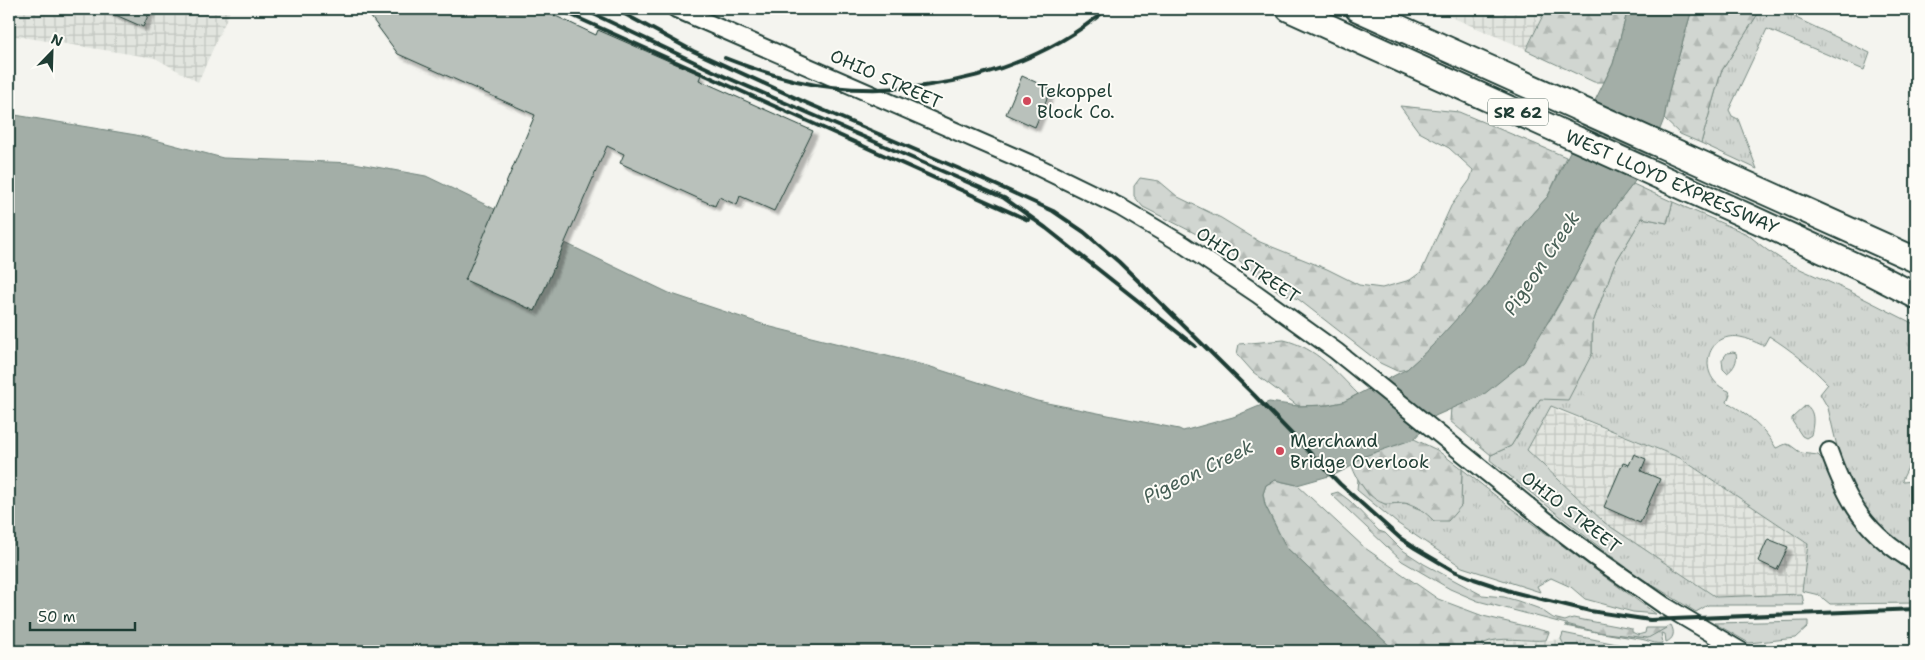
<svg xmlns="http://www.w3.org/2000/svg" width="1925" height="660" viewBox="0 0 1925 660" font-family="'Shantell Sans',sans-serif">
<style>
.industrial{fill:url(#industrial-grid)}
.grass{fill:url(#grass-tufts);stroke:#788a82;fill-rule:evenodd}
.forest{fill:url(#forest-firs);stroke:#788a82}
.water{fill:#a3aea7;stroke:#6e8179}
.building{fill:#b9c1bb;stroke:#1f3d34;filter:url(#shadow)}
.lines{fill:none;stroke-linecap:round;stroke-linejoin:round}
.minor-casing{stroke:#1f3d34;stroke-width:20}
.highway-casing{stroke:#1f3d34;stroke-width:28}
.minor{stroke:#fdfcf7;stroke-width:16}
.highway{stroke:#fdfcf7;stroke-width:24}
.rail{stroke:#1f3d34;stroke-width:4}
.poi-dot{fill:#d1495b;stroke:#fdfcf7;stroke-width:2}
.labels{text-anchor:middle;stroke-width:4;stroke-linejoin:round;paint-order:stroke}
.shield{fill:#fdfcf7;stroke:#62766e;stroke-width:1}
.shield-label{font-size:16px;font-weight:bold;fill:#1f3d34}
.street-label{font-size:18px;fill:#1f3d34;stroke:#fdfcf7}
.poi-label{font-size:18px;fill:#1f3d34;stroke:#fdfcf7;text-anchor:start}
.water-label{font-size:19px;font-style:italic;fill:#475f56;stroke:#fdfcf7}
</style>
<defs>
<pattern id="industrial-grid" width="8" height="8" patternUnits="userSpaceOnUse" patternTransform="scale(1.25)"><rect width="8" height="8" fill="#e2e5df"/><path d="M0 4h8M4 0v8" fill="none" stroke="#c1c5c0"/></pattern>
<pattern id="grass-tufts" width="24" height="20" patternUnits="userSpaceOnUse" patternTransform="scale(1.25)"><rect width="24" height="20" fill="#d1d6d1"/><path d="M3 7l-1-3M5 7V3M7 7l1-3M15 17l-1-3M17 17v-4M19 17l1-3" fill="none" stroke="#b3b9b4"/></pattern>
<pattern id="forest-firs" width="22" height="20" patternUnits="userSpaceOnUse" patternTransform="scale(1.25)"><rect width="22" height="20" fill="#d1d6d1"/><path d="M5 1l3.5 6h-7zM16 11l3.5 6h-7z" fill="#b3b9b4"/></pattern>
<filter id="shadow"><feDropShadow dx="4.5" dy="4.5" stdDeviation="1" flood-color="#0004"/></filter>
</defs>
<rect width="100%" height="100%" fill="#f4f4ef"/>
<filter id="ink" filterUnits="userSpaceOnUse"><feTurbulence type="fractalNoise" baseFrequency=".02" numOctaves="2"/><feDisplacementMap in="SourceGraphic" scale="10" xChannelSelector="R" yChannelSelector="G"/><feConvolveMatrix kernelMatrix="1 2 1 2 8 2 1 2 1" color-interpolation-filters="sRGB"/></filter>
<g filter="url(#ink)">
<path class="industrial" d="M9 9H231L198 82 155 58 9 35Z
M1432 9H1546L1526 49Z
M1551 406 1558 411 1680 458 1808 544 1802 594 1716 597 1605 523 1527 450Z
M1492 639 1530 642 1561 639 1567 651H1487L1482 644Z"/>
<path class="grass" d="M1761 9H1800L1796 18 1870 53 1864 70 1767 29 1729 110 1732 116 1738 119 1757 169 1701 143 1721 72Z
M1673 202 1747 234 1767 250 1789 264 1849 291 1916 325V451L1902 480 1903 482 1913 481 1916 478V603L1830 604 1819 595 1802 591 1808 544 1680 458 1551 406 1527 450 1605 523 1716 597 1802 594 1804 605H1708L1696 612 1638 576 1590 540 1490 460 1491 455 1511 446 1540 399 1592 354V325L1614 265 1642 218 1667 223ZM1769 336C1791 350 1810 365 1828 384L1820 394 1828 408 1839 455 1822 459 1818 455 1801 453 1790 445 1786 444 1776 448C1764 427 1748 414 1727 402L1730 394 1729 391C1695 379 1705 331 1740 337 1747 338 1755 342 1762 345H1764Z
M1733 352 1736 353C1738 360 1734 369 1727 373L1723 369 1722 360 1727 353Z
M1806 405C1816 412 1813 425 1811 435L1806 438 1802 436 1792 421V418Z
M1462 469 1511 508 1656 614 1633 612 1585 599 1571 587 1551 578 1537 586 1540 592 1462 567 1397 523 1357 490 1358 479 1368 494 1385 504 1405 503 1424 511 1434 521 1461 506Z
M1808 621V627L1796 638 1749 643 1714 623Z
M1565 625 1597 632 1647 638 1671 625C1675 632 1674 639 1666 642L1665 634 1661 633 1663 643C1655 645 1648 640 1640 639 1614 635 1590 631 1565 626Z
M1563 633 1641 649 1632 651H1567L1561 639Z
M1803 646 1828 647 1827 651H1765L1762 650Z"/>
<path class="forest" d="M1546 9H1628L1613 64 1604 82H1594L1526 50Z
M1692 9H1761L1721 72 1701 143 1680 134 1664 119 1669 91Z
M1400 106 1459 112 1566 157 1548 196 1524 223 1488 284 1432 347 1407 369 1397 371 1380 363 1298 299 1279 292 1222 247 1143 207 1134 196V186L1140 178 1159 181 1178 197 1221 218 1260 242 1327 269 1359 285 1382 288 1410 280 1421 272 1451 206 1470 180 1473 170 1449 148 1419 132Z
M1633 184 1673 202 1667 223 1642 218 1614 265 1592 325V354L1568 400 1540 399 1511 446 1491 455 1450 421 1451 407 1483 395 1550 320 1573 280 1602 224Z
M1284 340C1317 348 1335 371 1358 394L1343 402 1328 405 1298 406 1253 372 1237 354 1239 344Z
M1414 439 1437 450 1462 469 1461 506 1448 521H1434C1426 513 1416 504 1404 503 1398 502 1390 505 1385 504 1369 499 1357 481 1352 466 1363 451 1396 445 1414 439Z
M1275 480 1297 485 1365 548 1438 599 1483 616 1549 632 1546 640C1526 642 1500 635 1482 644L1487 651H1395L1286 547 1265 505 1263 494 1266 485Z
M1338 492 1350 501 1379 531 1385 533 1401 549 1424 564 1482 595 1504 597 1518 601 1540 609 1553 618 1565 621 1573 618 1632 629V632L1638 635 1645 633 1646 628H1666L1648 638 1597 632 1478 601 1450 589 1402 561 1331 494Z"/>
<path class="water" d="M1628 9H1692L1669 91 1664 119 1649 157 1633 184 1602 224 1573 280 1524 362 1483 395 1435 416 1414 439 1365 456 1356 461 1352 466 1336 474 1297 485 1275 480 1266 485 1263 494 1265 505 1286 547 1395 651H9V114L136 135 223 158 354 163 426 176 669 293 771 327 931 367 1037 401 1179 429 1183 431 1233 417 1269 402 1298 406 1328 405 1343 402 1407 369 1432 346 1488 284 1524 223 1548 196 1613 64Z"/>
<path class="building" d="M102 9H151L143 27Z
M365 9H544L543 10 596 35 598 30 701 75 699 80 813 131 774 211 740 196 737 205 719 197 715 206 620 163 624 154 607 146 535 311 465 280 535 115 398 54Z
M1022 76 1051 89 1035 127 1006 114Z
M1634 454 1646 459 1641 471 1660 479 1640 523 1604 507 1623 463 1629 465Z
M1768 539 1788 547 1777 570 1758 561Z"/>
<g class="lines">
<defs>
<path id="minor" d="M676 9 1038 167 1120 207 1184 245 1257 294 1336 351 1543 518 1593 556 1665 606 1741 651
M1829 451C1848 504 1866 534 1916 563"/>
<path id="highway" d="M1289 9 1747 216 1869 272 1916 296
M1358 9 1916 260"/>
</defs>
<use href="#minor" class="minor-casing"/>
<use href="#highway" class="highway-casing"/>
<use href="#minor" class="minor"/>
<use href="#highway" class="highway"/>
<path class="rail" d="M558 9 1028 220
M583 9 728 78 1004 198 1046 228 1195 346
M619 11 693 51 809 104 983 179 1053 211 1084 232 1119 262 1254 395 1340 484 1400 538 1415 548 1454 571 1474 579 1513 592 1590 611 1650 620 1916 609
M725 58C758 71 795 83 831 87 928 97 1032 72 1107 9"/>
</g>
</g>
<g class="poi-dot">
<circle cx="1027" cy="101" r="5"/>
<circle cx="1280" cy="451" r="5"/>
</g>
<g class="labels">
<rect class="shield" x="1488" y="98.5" width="60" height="27" rx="4"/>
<g class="shield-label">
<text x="1518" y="118">SR 62</text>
</g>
<g class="street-label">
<text transform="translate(886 79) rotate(24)" y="6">OHIO STREET</text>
<text transform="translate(1672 182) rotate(24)" y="6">WEST LLOYD EXPRESSWAY</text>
<text transform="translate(1248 265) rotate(34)" y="6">OHIO STREET</text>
<text transform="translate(1571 512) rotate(38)" y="6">OHIO STREET</text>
</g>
<g class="poi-label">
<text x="1037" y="97">Tekoppel<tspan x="1037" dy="21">Block Co.</tspan></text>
<text x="1290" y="447">Merchand<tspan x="1290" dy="21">Bridge Overlook</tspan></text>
</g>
<g class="water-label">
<text transform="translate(1541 263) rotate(-56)" y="7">Pigeon Creek</text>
<text transform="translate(1198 471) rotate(-26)" y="7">Pigeon Creek</text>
</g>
</g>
<rect width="1925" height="660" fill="none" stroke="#fdfcf7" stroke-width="30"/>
<rect x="15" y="15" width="1895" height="630" fill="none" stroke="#1f3d34" stroke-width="2" filter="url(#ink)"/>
<g transform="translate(52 52) rotate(23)" stroke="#fdfcf7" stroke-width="4" paint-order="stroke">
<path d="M0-4L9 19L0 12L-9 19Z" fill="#1f3d34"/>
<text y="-8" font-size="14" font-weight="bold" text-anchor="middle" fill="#1f3d34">N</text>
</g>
<path d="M30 622v8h105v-8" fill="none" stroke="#1f3d34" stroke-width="2.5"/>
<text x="38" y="622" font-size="15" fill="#1f3d34" stroke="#fdfcf7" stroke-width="4" paint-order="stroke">50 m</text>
</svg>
